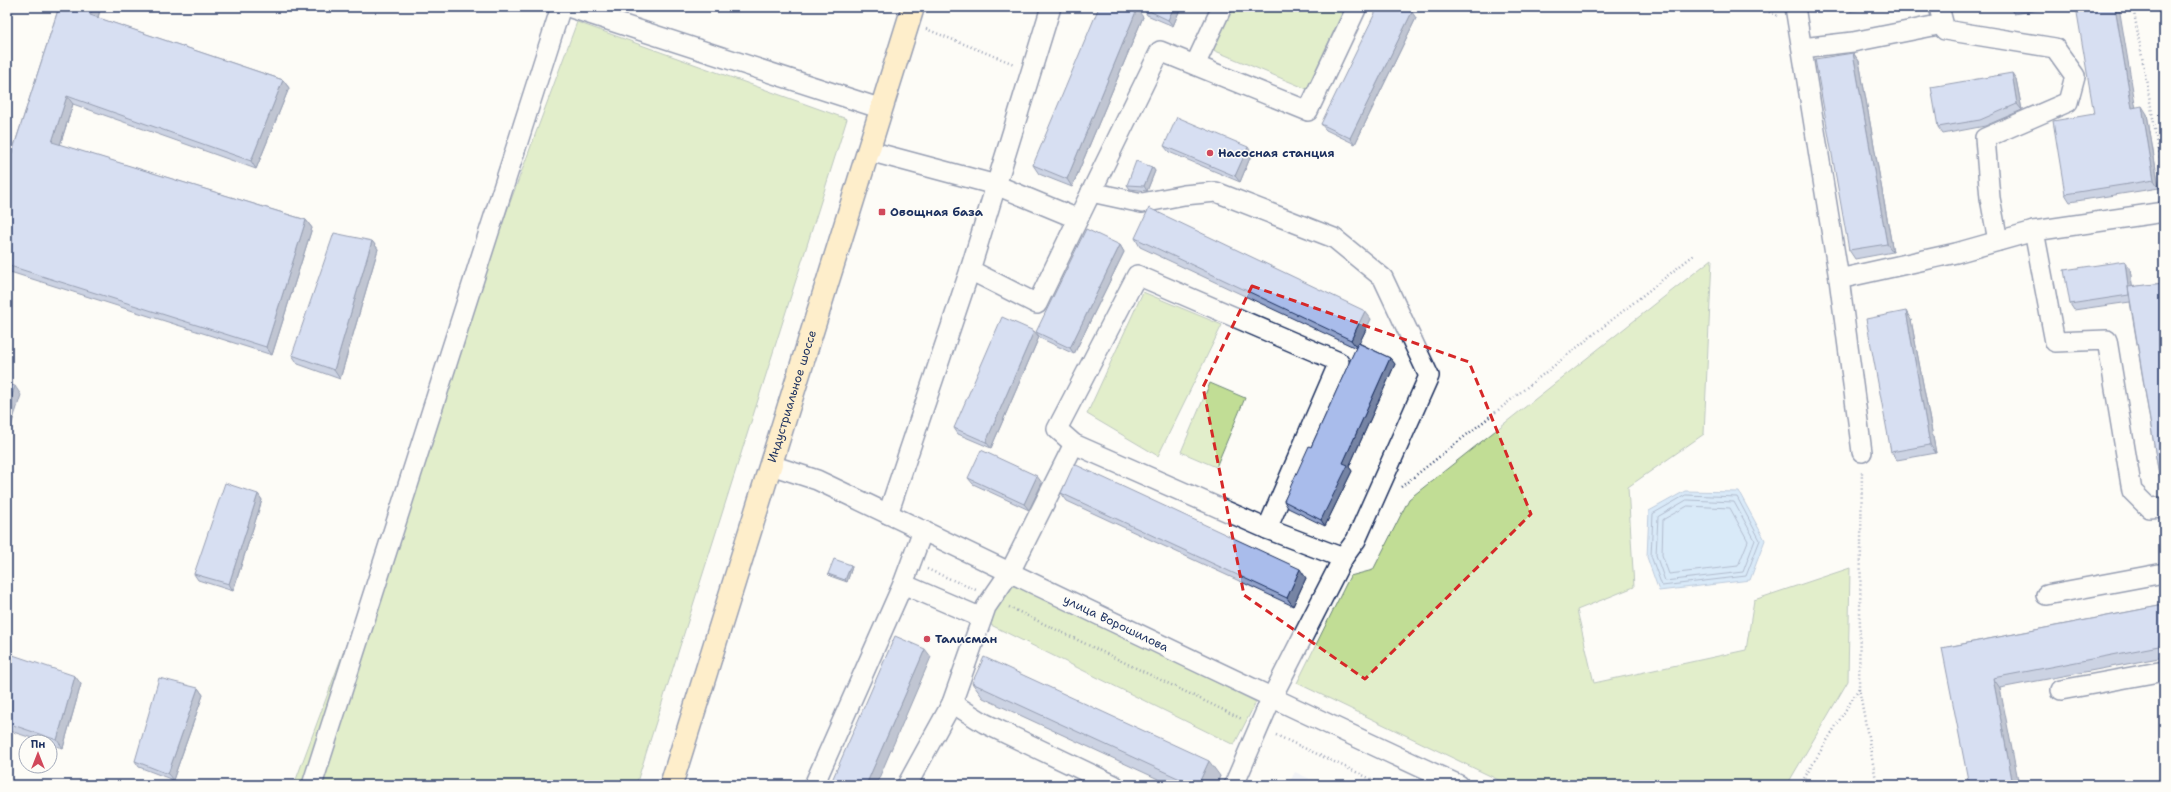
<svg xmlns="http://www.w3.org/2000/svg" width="2171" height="792" viewBox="0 0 2171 792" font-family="'Shantell Sans',sans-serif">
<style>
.built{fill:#e4e9f3}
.green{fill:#c1dd95;stroke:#6e867a}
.water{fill:#aed4f8;stroke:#7392ba}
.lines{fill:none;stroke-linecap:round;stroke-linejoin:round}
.shore{stroke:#56719c;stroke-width:1}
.minor-casing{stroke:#1b2f5e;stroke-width:22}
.major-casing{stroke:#1b2f5e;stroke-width:25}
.path{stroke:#1b2f5e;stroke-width:2.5;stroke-dasharray:1 3;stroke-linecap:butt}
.minor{stroke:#fdfcf7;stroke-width:19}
.major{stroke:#fedd96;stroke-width:22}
.wall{fill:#91a2ca;stroke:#1b2f5e}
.shaded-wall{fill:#7684a4;stroke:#1b2f5e}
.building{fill:#a9bceb;stroke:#1b2f5e}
.marked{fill:none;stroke:#d62828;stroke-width:3;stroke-dasharray:8 5;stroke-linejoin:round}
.poi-dot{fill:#d1495b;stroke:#fdfcf7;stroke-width:1.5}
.labels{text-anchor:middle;stroke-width:3;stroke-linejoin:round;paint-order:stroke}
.poi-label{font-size:12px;font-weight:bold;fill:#1b2f5e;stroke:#fdfcf7;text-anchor:start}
.street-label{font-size:12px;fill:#1b2f5e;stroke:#fdfcf7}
</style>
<rect width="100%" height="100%" fill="#fdfcf7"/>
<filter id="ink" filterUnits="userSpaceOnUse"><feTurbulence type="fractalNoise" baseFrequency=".025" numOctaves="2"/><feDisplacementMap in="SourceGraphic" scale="8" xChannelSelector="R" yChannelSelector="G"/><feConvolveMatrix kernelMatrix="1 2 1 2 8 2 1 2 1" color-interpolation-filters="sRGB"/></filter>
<g filter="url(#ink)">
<path class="built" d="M1295 772 1323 785H1288Z"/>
<path class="green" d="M1233 7H1335L1343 11 1307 89 1213 50Z
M577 22 847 119 636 785H294Z
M1712 259 1704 434 1628 487 1634 587 1577 610 1594 683 1746 650 1754 600 1850 568 1848 681 1787 785H1509L1297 683 1350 576 1373 570 1409 499Z
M1143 292 1222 325 1158 456 1087 414Z
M1210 383 1245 398 1216 467 1181 452Z
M1009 580 1256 702 1234 745 987 623Z"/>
<path class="water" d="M1685 491 1739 492 1765 540 1750 580 1659 591 1647 557 1649 511Z"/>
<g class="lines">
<path class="shore" d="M1686 495 1737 497 1760 540 1746 576 1662 586 1651 556 1653 514Z
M1687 500 1734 502 1755 540 1743 572 1665 581 1656 555 1658 517Z
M1688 506 1730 508 1748 541 1738 566 1669 574 1662 555 1663 520Z"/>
<defs>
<g id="minor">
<path d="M568 7 882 109"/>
<path d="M1795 7 1839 279 1956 253 2034 231"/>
<path d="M1939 7 1945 30 2055 48 2075 76 2068 102 1985 138 1990 198 1998 241"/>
<path d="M1802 48 1853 42 1943 24"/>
<path d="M1195 65 1222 7"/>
<path d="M869 151 996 185 1078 219 1160 51 1308 111 1357 7"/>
<path d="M1091 192 1142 203 1184 195 1216 192 1334 238 1383 278 1429 376 1356 540 1343 558"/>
<path d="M2164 212 2034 231 2055 342 2107 340 2132 491 2149 508 2164 507"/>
<path d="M970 270 1037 304 1078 219"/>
<path d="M1137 275 1339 362 1267 529 1074 444 1057 429Z"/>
<path d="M1839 279 1862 452"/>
<path id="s1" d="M771 465 817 480C1031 582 1244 686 1459 785"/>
<path d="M888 514 970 270 1051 7"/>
<path d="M903 584 982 618"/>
<path d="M2046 595 2164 573"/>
<path d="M2061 690 2164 671"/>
<path d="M952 703 984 723 1114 785"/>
<path d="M312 785 561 7"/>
<path d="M814 785 903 584 923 530"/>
<path d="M907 785 952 703 986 607 1010 572 1074 444"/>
<path d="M1234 785 1271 699 1343 558 1267 529"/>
</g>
<g id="major">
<path id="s2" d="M671 785 913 7"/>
</g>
</defs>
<use href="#minor" class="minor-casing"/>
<use href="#major" class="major-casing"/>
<path class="path" d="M1758 7 1778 16
M2133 7 2164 179
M926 29 1014 64
M1401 487 1695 254
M927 569 976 590
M1009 607 1242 719
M1859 688 1877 785
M1276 735 1384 785
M1800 785 1859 688 1862 470"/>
<use href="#minor" class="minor"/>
<use href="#major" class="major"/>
</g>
<path class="wall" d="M59 7H101L98 18 283 80 289 88 256 169 73 104 60 145 306 220 312 228 272 355 7 271V168Z
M1143 7H1181L1173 26 1147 15 1143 8Z
M1847 7H1879L1850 11Z
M2009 7H2057L2014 14Z
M1143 17 1072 187 1039 174 1033 165Z
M1416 18 1355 144 1326 130 1321 124Z
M1853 53 1859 61 1893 252 1855 259 1849 250Z
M2016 79 2022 110 1985 126 1943 134 1938 127Z
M2136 107 2147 114 2159 188 2070 202 2065 194 2094 114Z
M1164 146 1252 153 1240 182 1169 152Z
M1152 167 1155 171 1147 191 1130 189 1127 185Z
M1135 238 1371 319 1359 343 1390 358 1395 364 1349 467 1352 471 1325 526 1288 508 1284 501 1311 447 1356 348 1140 247Z
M372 241 378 249 340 379 298 364 292 355Z
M1120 245 1124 252 1074 354 1040 338 1036 332Z
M2125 261 2130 268 2132 287 2164 283V483L2159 475 2130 302 2074 310 2070 304Z
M1911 320 1936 453 1897 460 1891 452Z
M1039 337 991 448 958 434 954 428Z
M968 478 1042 483 1029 510 973 484Z
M1061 493 1306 578 1293 606 1067 501Z
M258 494 262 500 233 591 198 580 194 574Z
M851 565 852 567 847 582 830 576 828 574Z
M2164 605V657L2000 688 1942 648Z
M7 653 81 684 63 748 50 744V742H44L7 730Z
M972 683 1220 776 1216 785H1171L983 698Z
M198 688 203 695 173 780 139 767 135 761Z"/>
<path class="shaded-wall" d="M93 7H101L96 23 90 15Z
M1174 7H1181L1173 26 1168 20Z
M2115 7H2119L2137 115 2132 108Z
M1137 9 1143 17 1072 187 1067 179Z
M1412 12 1416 18 1355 144 1350 138Z
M1853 53 1859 61 1893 252 1887 244Z
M2012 73 2016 79 2022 110 2017 104Z
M283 80 289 88 256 169 251 161Z
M67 96 73 104 58 151 52 142Z
M2142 106 2147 114 2159 188 2154 180Z
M1248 147 1252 153 1240 182 1235 176Z
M1152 167 1155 171 1147 191 1144 186Z
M306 220 312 228 272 355 266 347Z
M372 241 378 249 340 379 334 370Z
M1120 245 1124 252 1074 354 1070 348Z
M2125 261 2130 268 2134 301 2129 295Z
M1365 311 1371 319 1357 348 1351 340Z
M1906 311 1911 320 1936 453 1930 445Z
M1034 331 1039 337 991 448 986 442Z
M1390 358 1395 364 1349 467 1352 471 1325 526 1321 520 1343 463Z
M15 386 21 395 7 438V411Z
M1037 476 1042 483 1029 510 1024 504Z
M258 494 262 500 233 591 229 584Z
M851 565 852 567 847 582 845 580Z
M1300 569 1306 578 1293 606 1287 598Z
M925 649 931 657 876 785H866Z
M75 676 81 684 63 748 57 740Z
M1993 678 2000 688 2019 785H2013Z
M198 688 203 695 173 780 168 774Z
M1209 761 1220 776 1216 785H1198Z"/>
<path class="building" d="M59 7H93L90 15 283 80 251 161 67 96 52 142 306 220 266 347 7 265V168Z
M1099 7H1133L1137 9 1067 179 1033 165Z
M1143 7H1174L1168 20 1143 8Z
M1378 7H1402L1412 12 1350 138 1321 124Z
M2076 7H2115L2132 108 2142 106 2154 180 2065 194 2053 121 2094 114Z
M1853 53 1887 244 1849 250 1815 59Z
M2012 73 2017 104 1980 120 1938 127 1931 87Z
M1177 117 1248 147 1235 176 1164 146Z
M1136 161 1152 167 1144 186 1127 185Z
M1149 208 1365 311 1351 340 1135 238Z
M1086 229 1120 245 1070 348 1036 332Z
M334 233 372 241 334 370 292 355Z
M2125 261 2129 295 2070 304 2064 270Z
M2164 283V474L2159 475 2128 287Z
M1906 311 1930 445 1891 452 1866 319Z
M1002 317 1034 331 986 442 954 428Z
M1358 343 1390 358 1343 463 1348 465 1321 520 1284 501 1309 446 1311 447Z
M7 384 15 386 7 411Z
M981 450 1037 476 1024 504 968 478Z
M1074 464 1300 569 1287 598 1061 493Z
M225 483 258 494 229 584 194 574Z
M834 559 851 565 845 580 828 574Z
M2164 605V645L1993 678 2013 785H1969L1942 648Z
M895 636 925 649 866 785H830Z
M7 653 75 676 57 740 7 723Z
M984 657 1209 761 1198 785H1193L972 683Z
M159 678 198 688 168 774 135 761Z"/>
</g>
<path d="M0 0H2171V792H0ZM1252 286 1469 362 1531 514 1365 679 1244 595 1203 387Z" fill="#fdfcf7" fill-opacity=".55" fill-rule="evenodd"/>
<path class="marked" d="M1252 286 1469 362 1531 514 1365 679 1244 595 1203 387Z"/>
<g class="poi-dot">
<circle cx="1210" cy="153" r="4"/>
<rect x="878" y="208" width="8" height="8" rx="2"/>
<circle cx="927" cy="639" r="4"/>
</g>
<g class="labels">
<g class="poi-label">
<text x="1218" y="157">Насосная станция</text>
<text x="890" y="216">Овощная база</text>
<text x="935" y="643">Талисман</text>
</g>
<g class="street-label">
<text dy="4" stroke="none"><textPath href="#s2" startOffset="407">Индустриальное шоссе</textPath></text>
<text dy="4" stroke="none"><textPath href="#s1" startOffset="380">улица Ворошилова</textPath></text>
</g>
</g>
<rect width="2171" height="792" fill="none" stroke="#fdfcf7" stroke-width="24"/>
<rect x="12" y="12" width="2147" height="768" fill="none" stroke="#1b2f5e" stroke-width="1.5" filter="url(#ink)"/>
<g transform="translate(38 754)"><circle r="19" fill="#fdfcf7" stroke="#a3aaba"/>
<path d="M0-3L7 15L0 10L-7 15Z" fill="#d1495b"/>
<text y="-6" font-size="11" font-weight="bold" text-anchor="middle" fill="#1b2f5e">Пн</text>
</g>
</svg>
